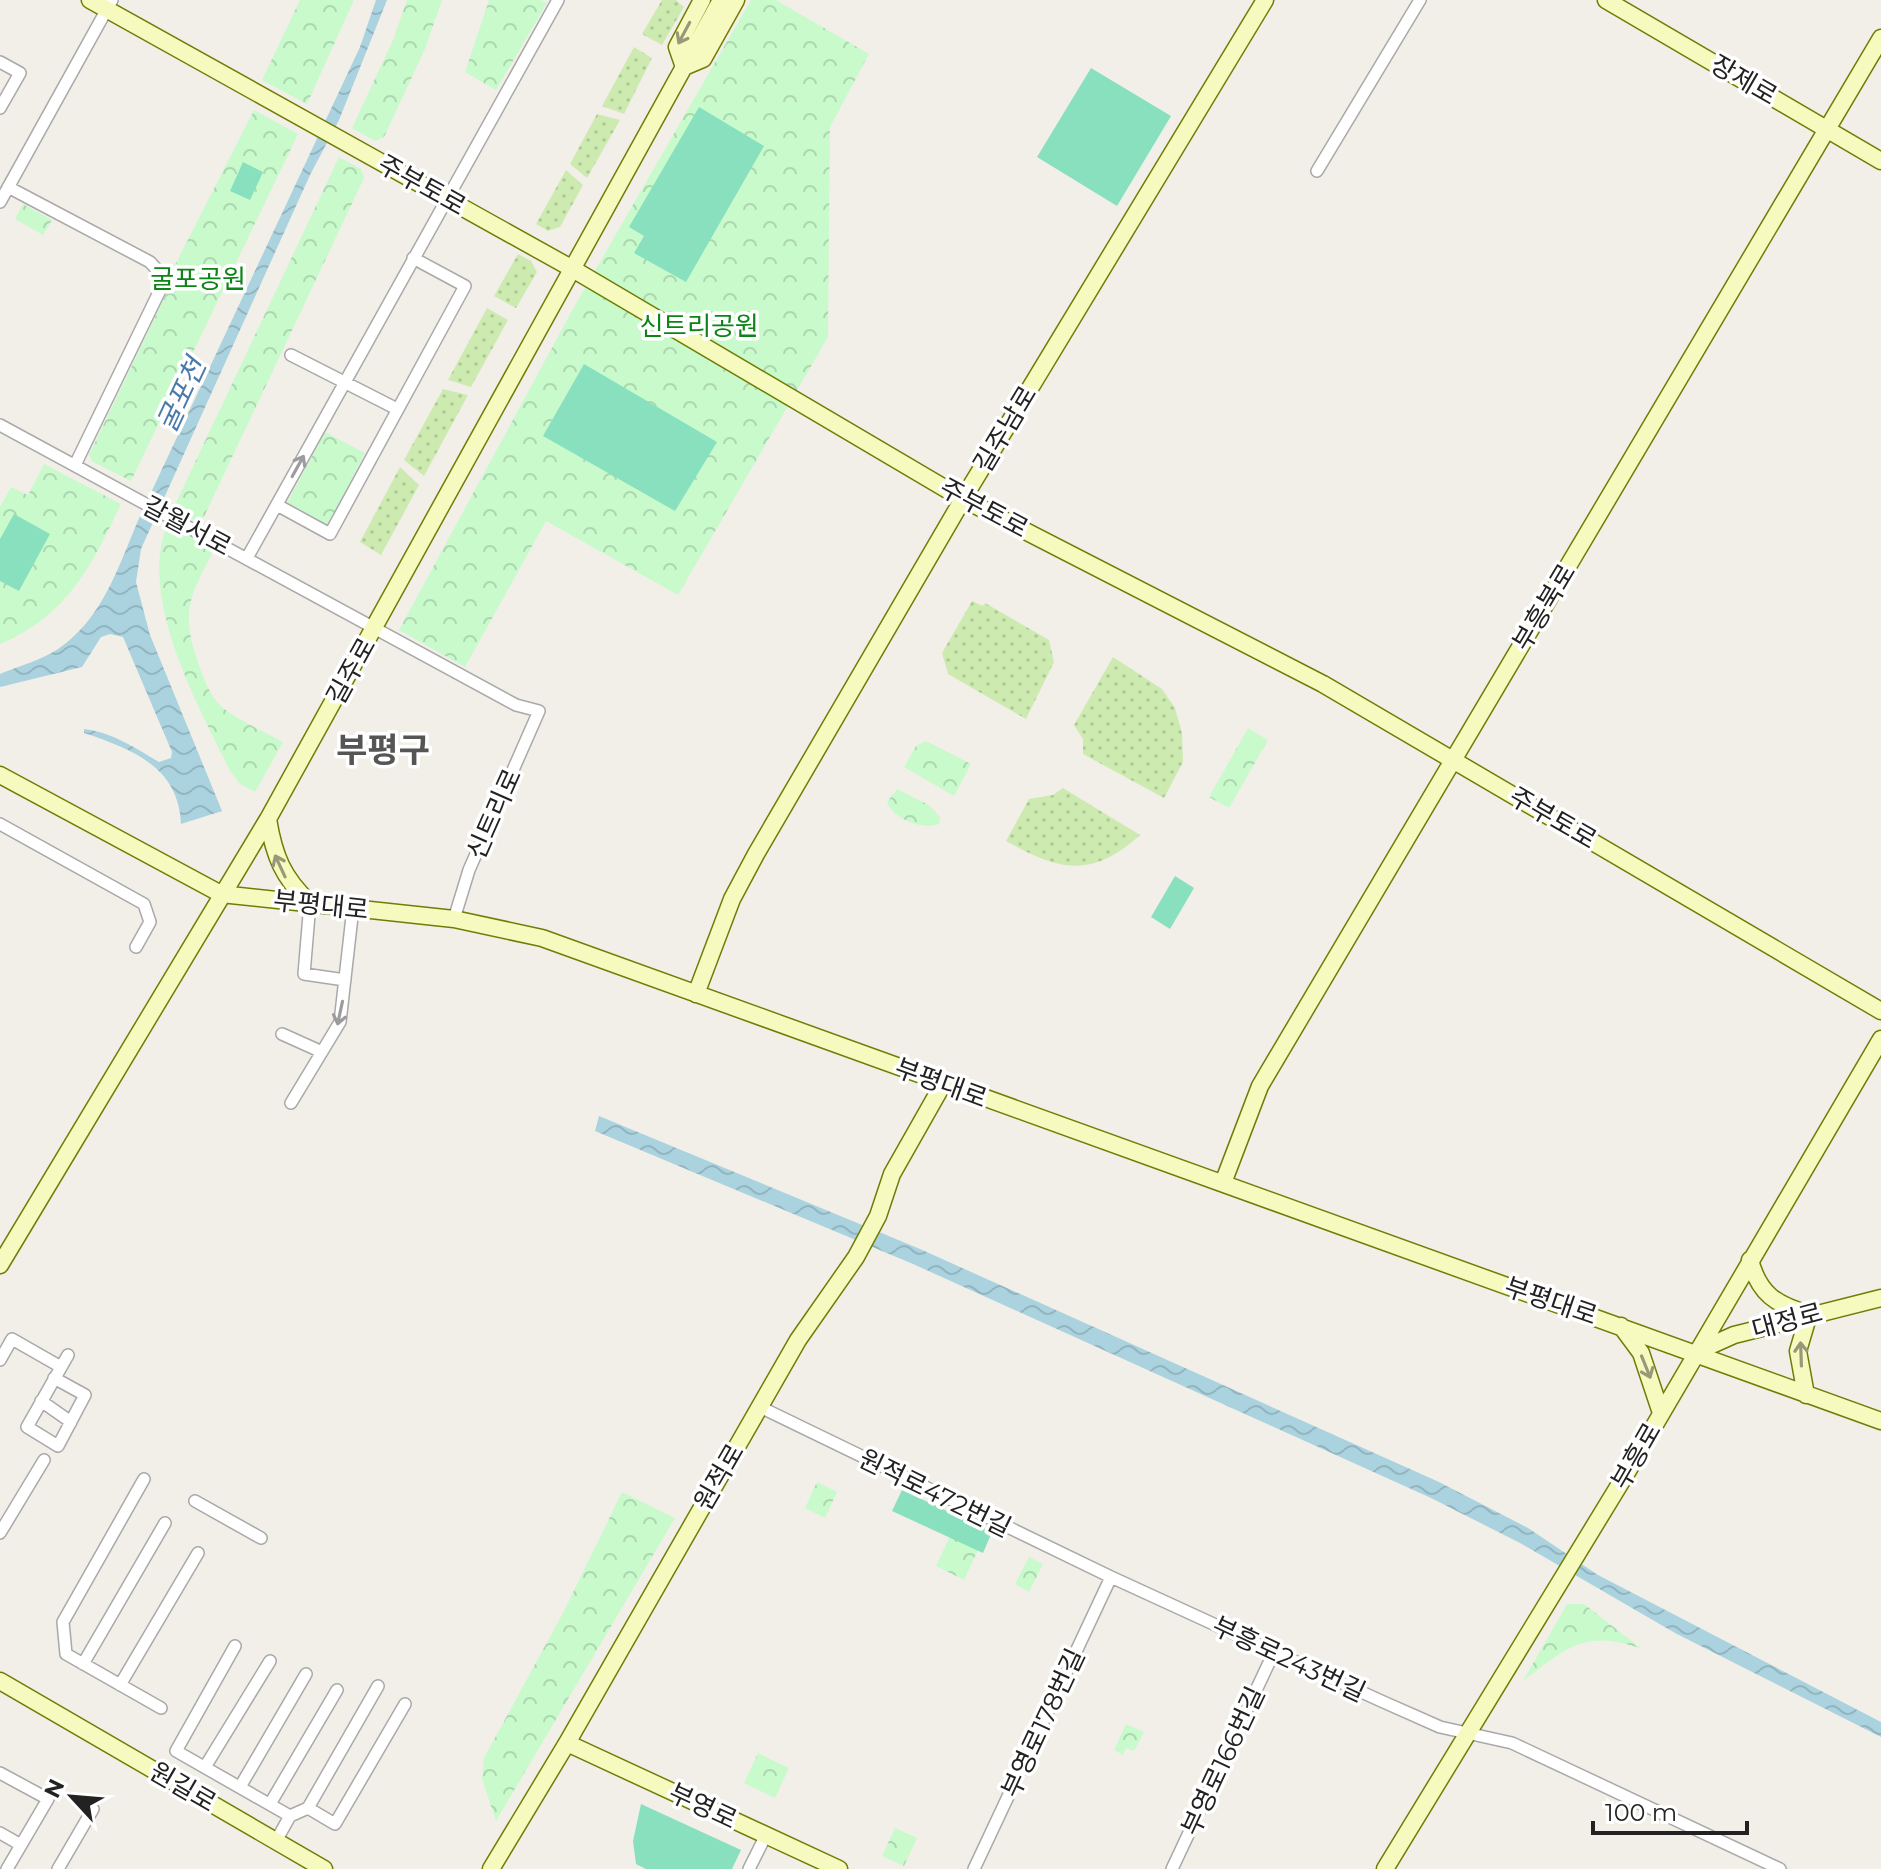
<svg xmlns="http://www.w3.org/2000/svg" width="1881" height="1869" viewBox="0 0 1881 1869" font-family="Montserrat,'Noto Sans KR',sans-serif">
<style>
.grass{fill:url(#grass-dots)}
.park{fill:url(#park-crowns)}
.pitch{fill:#88e0be}
.water{fill:url(#water-waves)}
.lines{fill:none;stroke-linecap:round;stroke-linejoin:round}
.street-casing{stroke:#a9a9a9;stroke-width:14}
.secondary-casing{stroke:#707d05;stroke-width:19}
.street{stroke:#fff;stroke-width:11}
.secondary{stroke:#f7fabf;stroke-width:16}
.oneway{stroke:#979978}
.oneway2{stroke:#9c9c9c}
.labels{text-anchor:middle;stroke-width:7;stroke-linejoin:round;paint-order:stroke}
.street-label{font-size:26px;fill:#222;stroke:#fff}
.park-label{font-size:26px;fill:#0c8416;stroke:#fff}
.water-label{font-size:28px;font-style:italic;fill:#4a7aab;stroke:#fff}
.district-label{font-size:34px;font-weight:bold;fill:#555;stroke:#fff}
</style>
<defs>
<pattern id="grass-dots" width="8" height="8" patternUnits="userSpaceOnUse" patternTransform="scale(2)"><rect width="8" height="8" fill="#cdebb0"/><path d="M2 2h.1M6 6h.1" fill="none" stroke="#b0c997" stroke-width="1.8" stroke-linecap="round"/></pattern>
<pattern id="park-crowns" width="20" height="18" patternUnits="userSpaceOnUse" patternTransform="scale(2)"><rect width="20" height="18" fill="#c8facc"/><path d="M2 6a3 3 0 1 1 6 0M12 15a3 3 0 1 1 6 0" fill="none" stroke="#acd6af"/></pattern>
<pattern id="water-waves" width="16" height="10" patternUnits="userSpaceOnUse" patternTransform="scale(2)"><rect width="16" height="10" fill="#aad3df"/><path d="M0 5q4-4 8 0t8 0" fill="none" stroke="#92b5bf"/></pattern>
</defs>
<rect width="100%" height="100%" fill="#f2efe9"/>
<path class="grass" d="M662 0H676L684 7 662 45 642 34Z
M634 47 652 58 624 114 602 106Z
M597 114 620 120 587 178 570 164Z
M566 170 583 185 560 227 548 231 536 224Z
M518 254 531 261 537 272 516 308 494 296Z
M487 308 508 320 471 387 448 380Z
M443 389 468 395 424 476 404 460Z
M400 467 419 485 381 555 360 542Z
M972 601 983 606 985 603 1049 640 1054 662 1026 719 948 674 942 653Z
M1113 657 1162 689 1175 708 1182 733 1183 762 1164 798 1083 754V739L1074 725Z
M1063 788 1140 835C1091 880 1058 870 1006 841L1029 799 1053 795Z"/>
<path class="park" d="M300 0H354L307 104 262 80Z
M407 0H442L425 49 384 137 375 141 352 128 393 40Z
M489 0H541L547 3 496 90 465 72Z
M751 0H776L869 54 830 127 828 337 678 595 546 521 465 667 399 630 574 307Z
M254 110 298 134 131 481 93 462 89 455 170 286 166 265 173 269Z
M339 157 361 169 364 178 201 523 173 509Z
M23 204 52 220 43 235 15 219Z
M325 432 365 453 328 525 287 503Z
M44 464 121 504C91 567 67 616 0 644V507L11 487 28 495Z
M167 525 215 548C187 601 180 613 201 671 206 684 212 699 223 708 241 722 263 731 283 742L255 792 240 784 230 771C198 705 138 599 167 525Z
M1248 728 1268 740 1229 808 1209 797Z
M926 741 971 764 954 796 904 767 916 746Z
M897 789 929 805 940 817 939 824C923 830 894 820 887 802Z
M817 1482 837 1492 825 1518 805 1508Z
M622 1492 675 1518 496 1821 482 1779 484 1758 564 1611Z
M950 1536 978 1550 964 1580 936 1566Z
M1029 1557 1043 1564 1029 1592 1015 1584Z
M1567 1604H1584L1642 1649C1585 1628 1566 1648 1523 1681Z
M1126 1724 1144 1732 1134 1751 1126 1748 1123 1755 1114 1750Z
M758 1753 789 1768 775 1798 744 1783Z
M895 1828 917 1838 904 1866 882 1856Z"/>
<path class="pitch" d="M1091 68 1171 116 1117 206 1037 157Z
M699 107 764 146 686 282 634 253 644 236 629 227Z
M243 162 263 172 250 200 230 191Z
M584 364 717 442 675 511 543 436Z
M14 514 50 534 19 591 0 581V539Z
M1175 876 1194 888 1170 929 1151 917Z
M902 1490 992 1532 983 1553 892 1511Z
M641 1804 741 1850 732 1869H646L636 1864 633 1841Z"/>
<path class="water" d="M376 0H387L339 120 310 175 141 549 136 582 150 635 222 811 181 824C179 767 132 749 84 733V729C112 732 135 748 159 762L171 758 172 752 123 637 110 634 101 637 82 667 0 687V674C19 666 41 660 58 649 104 618 119 564 140 516L360 47Z
M599 1116 920 1249 1439 1482 1528 1528 1598 1575 1881 1722V1737L1675 1633 1520 1543 1431 1498 913 1264 595 1131Z"/>
<g class="lines">
<defs>
<path id="street" d="M0 62 20 73 0 108
M1317 171 1420 0
M8 187 150 262 159 272 162 286 75 465
M0 202 112 0
M291 355 397 409
M0 425 516 705 539 711 469 870 454 919
M277 505 330 534 465 286 413 258
M247 558 558 0
M0 824 144 904 150 922 136 947
M310 903 304 974 345 980
M282 1034 322 1052
M291 1103 340 1022 353 908
M0 1360 12 1339 61 1367
M54 1378 85 1395 58 1446 27 1427 68 1355
M41 1401 71 1422
M760 1407 1111 1577 1379 1700 1440 1727 1512 1743 1780 1869
M144 1479 63 1622 66 1654 161 1708
M195 1501 261 1538
M0 1533 44 1460
M235 1646 176 1751 290 1816
M83 1664 165 1523
M120 1685 198 1553
M205 1767 270 1661
M0 1773 48 1799 7 1869
M240 1787 306 1674
M270 1804 337 1690
M308 1808 378 1686
M0 1833 21 1845
M276 1841 290 1816 308 1808 335 1824 405 1704
M58 1869 93 1809
M749 1869 766 1835
M974 1869 1111 1577
M1172 1869 1274 1652"/>
<path id="secondary" d="M90 0 571 268 963 499 1323 684 1881 1011
M1606 0 1881 161
M684 67 703 59 736 0
M684 67 677 47 702 0
M0 775 221 894 454 919 542 938 1881 1421
M268 819C274 856 283 878 310 903
M696 994 732 899 756 854 963 499 1265 0
M1223 1183 1260 1086 1881 38
M1750 1260C1759 1294 1776 1305 1809 1314L1798 1351 1806 1395
M0 1265 268 819 721 0
M1621 1326 1641 1353 1661 1413
M1696 1352 1734 1335 1881 1298
M0 1681 324 1869
M567 1743 839 1869
M491 1869 567 1743 798 1340 856 1257 878 1216 892 1174 943 1084
M1385 1869 1626 1474 1881 1039"/>
</defs>
<use href="#street" class="street-casing"/>
<use href="#secondary" class="secondary-casing"/>
<use href="#street" class="street"/>
<use href="#secondary" class="secondary"/>
</g>
<defs><path id="oneway-shaft" d="M-6 0H5M1.5-3L5.5 0L1.5 3" fill="none" stroke-width="1.6" stroke-linecap="round" stroke-linejoin="round" transform="scale(2)"/></defs>
<g class="oneway">
<use href="#oneway-shaft" transform="translate(684 33) rotate(118)"/>
<use href="#oneway-shaft" transform="translate(280 866) rotate(-115)"/>
<use href="#oneway-shaft" transform="translate(1801 1354) rotate(-92)"/>
<use href="#oneway-shaft" transform="translate(1646 1367) rotate(68)"/>
</g>
<g class="oneway2">
<use href="#oneway-shaft" transform="translate(298 466) rotate(-61)"/>
<use href="#oneway-shaft" transform="translate(340 1013) rotate(102)"/>
</g>
<g class="labels">
<g class="street-label">
<text transform="translate(1744 80) rotate(30)" y="9">장제로</text>
<text transform="translate(422 185) rotate(29)" y="9">주부토로</text>
<text transform="translate(1005 429) rotate(-59)" y="9">길주남로</text>
<text transform="translate(984 508) rotate(28)" y="9">주부토로</text>
<text transform="translate(187 526) rotate(28)" y="9">갈월서로</text>
<text transform="translate(1544 607) rotate(-59)" y="9">부흥북로</text>
<text transform="translate(351 671) rotate(-61)" y="9">길주로</text>
<text transform="translate(494 814) rotate(-66)" y="9">신트리로</text>
<text transform="translate(1553 818) rotate(30)" y="9">주부토로</text>
<text transform="translate(321 905) rotate(6)" y="9">부평대로</text>
<text transform="translate(941 1083) rotate(20)" y="9">부평대로</text>
<text transform="translate(1551 1301) rotate(19)" y="9">부평대로</text>
<text transform="translate(1787 1321) rotate(-15)" y="9">대정로</text>
<text transform="translate(1636 1456) rotate(-60)" y="9">부흥로</text>
<text transform="translate(719 1477) rotate(-60)" y="9">원적로</text>
<text transform="translate(935 1493) rotate(26)" y="9">원적로472번길</text>
<text transform="translate(1289 1659) rotate(25)" y="9">부흥로243번길</text>
<text transform="translate(1043 1723) rotate(-65)" y="9">부영로178번길</text>
<text transform="translate(1223 1761) rotate(-65)" y="9">부영로166번길</text>
<text transform="translate(183 1787) rotate(30)" y="9">원길로</text>
<text transform="translate(703 1806) rotate(25)" y="9">부영로</text>
</g>
<g class="park-label">
<text x="198" y="288">굴포공원</text>
<text x="699" y="335">신트리공원</text>
</g>
<g class="water-label">
<text transform="translate(181 395) rotate(-65)" y="10">굴포천</text>
</g>
<g class="district-label">
<text x="383" y="762">부평구</text>
</g>
</g>
<g transform="translate(72 1797) rotate(296)" stroke="#ffffff" stroke-width="6" paint-order="stroke">
<path d="M0-6L14 30L0 20L-14 30Z" fill="#222222"/>
<text y="-12" font-size="22" font-weight="bold" text-anchor="middle" fill="#222222">N</text>
</g>
<path d="M1593 1821v12h154v-12" fill="none" stroke="#222222" stroke-width="4"/>
<text x="1605" y="1821" font-size="24" fill="#222222" stroke="#ffffff" stroke-width="6" paint-order="stroke">100 m</text>
</svg>
